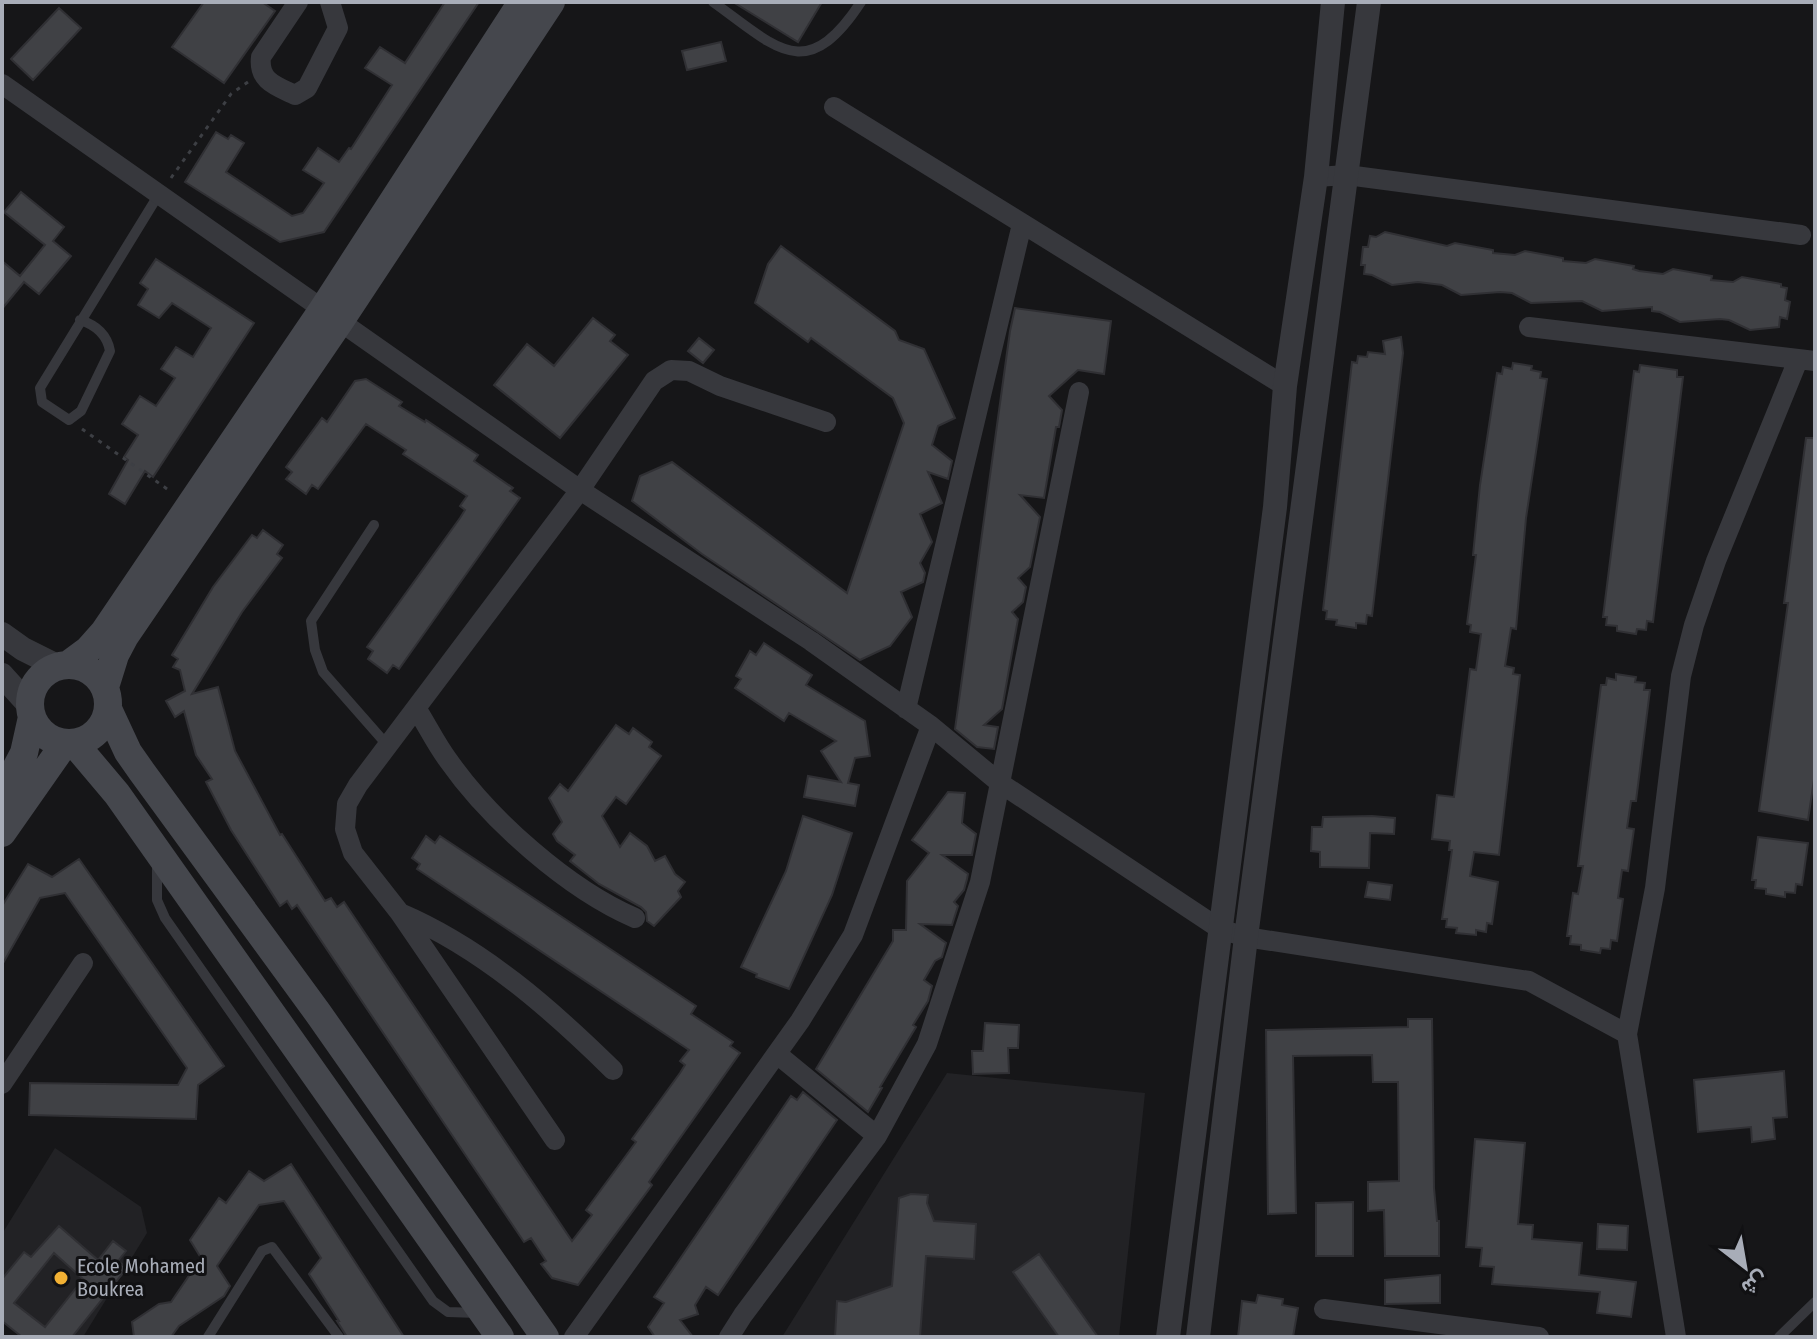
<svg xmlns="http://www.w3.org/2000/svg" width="1817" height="1339" viewBox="0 0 1817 1339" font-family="'Fira Sans Condensed',Vazirmatn,sans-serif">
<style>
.built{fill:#222225}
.building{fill:#404145;stroke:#303034;stroke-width:2;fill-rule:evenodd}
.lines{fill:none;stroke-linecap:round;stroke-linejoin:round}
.path{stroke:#3d3f44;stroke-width:3;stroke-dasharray:4 6;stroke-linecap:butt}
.service{stroke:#37383d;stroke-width:10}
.minor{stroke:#37383d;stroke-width:20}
.tertiary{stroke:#37383d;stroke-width:24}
.secondary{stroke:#45474d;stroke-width:28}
.poi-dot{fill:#f2b134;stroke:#111113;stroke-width:3}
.labels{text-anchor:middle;stroke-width:6;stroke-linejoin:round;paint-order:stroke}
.poi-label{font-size:20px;fill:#a8adb8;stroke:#111113;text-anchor:start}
</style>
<rect width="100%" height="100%" fill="#161618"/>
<path class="built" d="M947 1073 1145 1093 1119 1337H782Z
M55 1148 141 1207 147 1233 83 1337H25L2 1322V1234Z"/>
<path class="building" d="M204 2H262L275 11 224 83 172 47Z
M445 2H479L324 232 280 242 185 182 216 132 228 139 231 135 244 143 226 172 292 216 303 213 324 183 303 170 318 148 339 162 349 148 351 149 392 85 365 68 380 47 405 63Z
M733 2H822L798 42Z
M59 8 81 28 33 80 11 59Z
M721 42 726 61 687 70 682 51Z
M21 192 64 227 53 241 71 256 39 294 24 282 2 309V261L20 276 45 245 4 212Z
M1385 232 1447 246 1455 243 1493 250V253L1515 255 1525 251 1563 258V261L1586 263 1595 259 1634 266 1633 269 1639 271 1663 274 1673 269 1712 276 1711 280 1733 282 1742 277 1781 284V287L1787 288 1785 300 1790 302 1787 319 1780 317 1779 327 1750 330 1729 320 1720 319 1680 322 1660 312 1652 311V307L1602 311 1582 301 1531 303 1512 293 1500 292 1461 295 1442 285 1418 282 1392 285 1372 275 1364 274 1365 265H1361L1363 247H1368L1370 236 1376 237Z
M781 246 895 331 899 340 924 349 955 418 938 426 932 445 952 461 948 479 928 472 942 503 920 514 932 542 920 563 925 573 923 582 901 592 912 617 890 646 860 660 702 554 632 501 640 476 672 462 847 593 904 423 893 398 811 338 808 342 755 303 768 264Z
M156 259 254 323 153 477 145 471 125 504 109 494 128 460 124 457 138 435 122 424 140 396 156 406 175 378 161 369 176 347 193 357 211 328 172 303 159 318 138 305 148 289 140 283Z
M1015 308 1111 321 1104 374 1078 370 1049 396 1062 410 1059 427H1056L1044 498 1020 495 1040 517 1030 567 1018 578 1026 587 1023 602 1012 612 1018 619 1002 709 984 725 998 727 994 749 977 747 955 729 1010 331Z
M593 318 615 335 610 341 628 355 560 438 494 385 527 344 554 366Z
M1401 337 1403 353 1372 616 1367 615 1366 624 1356 623V628L1336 625 1337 620 1326 619 1327 611 1323 610 1352 362 1357 363 1358 356 1367 357 1368 352 1385 354 1383 341Z
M699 338 714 350 703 363 688 351Z
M1513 363 1532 366 1531 370 1541 372 1540 378 1547 379 1526 518 1516 629 1511 628 1505 666 1514 668 1513 674 1520 675 1499 855 1474 852 1470 876 1498 882 1492 924 1487 923 1486 932 1476 930V935L1456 933 1457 928 1446 927 1447 919H1442L1452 850H1449L1450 841 1432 839 1437 795 1454 797 1470 669 1476 670 1481 634 1470 632 1471 625 1467 624 1476 555H1473L1480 485 1497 373 1502 374 1503 367 1512 369Z
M1640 365 1677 370V377H1683L1653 622 1647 621 1646 630 1637 629 1636 634 1617 631V626L1606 625 1607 617H1603L1634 371 1639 372Z
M366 379 402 402 399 406 425 422 426 420 478 455 474 461 513 488 510 491 520 498 399 669 393 665 387 673 368 659 373 651 367 647 460 518 465 510 460 506 467 496 403 454 406 450 366 424 318 489 312 485 306 494 286 479 292 472 286 467 322 418 327 422 355 381Z
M1806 438H1815V773L1808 820 1759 811 1788 603H1784Z
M263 530 283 545 277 554 282 558 242 612 192 694 218 687 235 751 280 835 282 834 325 901 331 898 337 907 344 902 572 1241 592 1215 586 1210 636 1142 632 1139 680 1073 685 1065 680 1061 689 1050 417 869 420 864 412 858 426 836 435 843 440 836 696 1006 691 1014 733 1042 730 1046 740 1053 649 1182 652 1185 578 1285 552 1278 541 1264 546 1261 531 1238 524 1242 297 905 292 909 287 901 280 906 231 830 206 782 212 779 196 755 184 711 175 717 166 701 185 691 180 670 173 667 178 659 172 655 213 587 252 535 257 538Z
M764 643 812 675 806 685 865 721 870 756 855 758 848 783 859 785 855 806 804 797 808 776 841 782 821 751 836 741 789 713 784 721 735 688 741 679 736 676 750 651 756 655Z
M1616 674 1636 677 1635 682 1645 683 1644 690H1650L1636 801H1631L1627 828 1634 829 1628 871 1622 870 1618 898 1623 899 1617 941 1611 940 1610 949 1601 948 1600 953 1581 950V945L1570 944 1571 936H1567L1573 893 1578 894 1583 866H1578L1601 685H1606L1607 678 1616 680Z
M616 725 629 734 633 728 652 742 649 747 661 756 626 804 616 797 602 816 620 847 630 833 647 846 655 861 665 856 675 874 685 882 678 891 681 897 654 926 647 921 646 912 641 907 599 884 570 861 575 855 557 841 553 834 562 822 549 798 560 784 568 791Z
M948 792 965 793 962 823 976 834 972 855H942L968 874 967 879 964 890 954 902 958 906 952 925 920 924 946 943 942 957 935 961 924 980 932 986 928 1001 913 1025 916 1027 880 1087 882 1088 868 1112 816 1069 893 941V930H906L907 881 929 853 912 840Z
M803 816 852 833 832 895 789 989 756 977 757 974 741 967 786 871Z
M1372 816 1395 818 1394 834 1370 833 1369 868 1320 867V852L1311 851 1312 827H1322L1323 817Z
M1758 837 1808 843 1802 885 1796 884 1795 893 1785 892V897L1766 894V889L1755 888 1756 880H1752Z
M79 859 224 1066 198 1085 196 1119 29 1115 30 1083 178 1085 187 1068 65 893 40 898 2 965V906L28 864 52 877Z
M1368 882 1392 885 1390 900 1365 897Z
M1408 1019H1432L1434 1188 1437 1221H1439V1256H1385L1384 1210 1368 1211V1182L1399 1181 1398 1082H1373L1372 1055 1293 1056 1296 1213 1268 1214 1266 1030 1408 1027Z
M985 1023 1019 1025 1018 1048H1008L1009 1073 973 1074 972 1051H983Z
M1784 1071 1787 1117 1773 1118 1775 1139 1752 1142 1751 1127 1698 1132 1694 1080Z
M803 1092 837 1120 718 1295 706 1287 695 1305 698 1314 680 1320 693 1337H655L648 1327 664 1303 654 1297 791 1096 797 1100Z
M1475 1139 1525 1143 1518 1224 1533 1225 1532 1239 1582 1243 1579 1275 1636 1282 1631 1317 1597 1313 1600 1292 1492 1284 1494 1267 1480 1266 1482 1248 1466 1247Z
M291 1164 404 1337H347L337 1321H339L309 1274 321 1258 284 1201 259 1205 217 1266 230 1286 224 1296 179 1326 171 1337H134L132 1322 159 1304 171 1302 201 1258 190 1240 219 1198 226 1203 249 1171 264 1181Z
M911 1194 928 1195 927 1203 934 1221 976 1224 974 1259 926 1256 920 1337H835L837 1301 846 1302 892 1286 899 1198Z
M1353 1202V1256H1316V1203Z
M1598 1224 1628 1226 1627 1250 1597 1249Z
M59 1226 98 1260 113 1241 126 1251 118 1261 127 1268 72 1337H22L2 1321V1279L24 1252 31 1257ZM54 1253 83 1279 45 1327 14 1303Z
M1039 1254 1098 1337H1059L1013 1272Z
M1440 1275V1303L1385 1304V1280Z
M1258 1295 1283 1299 1282 1305 1298 1308 1293 1337H1238L1242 1301 1256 1303Z"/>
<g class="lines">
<path class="path" d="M171 178 231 94 248 82
M82 429 170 491"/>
<path class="service" d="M713 2C776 47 806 86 861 2
M80 320C96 325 107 334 110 351L81 411 69 420 42 402 40 388 159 194
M374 525 311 621 315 650 323 672 388 746
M157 864V900L165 918 433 1301 448 1312 478 1313
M208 1337 262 1251 272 1247 339 1337
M1779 1337 1815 1302"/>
<path class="minor" d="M298 2 261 57C258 81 276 86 295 95L307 88 338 28 330 2
M2 84 580 490 811 641 931 726 1000 783 1220 929 1246 937 1529 981 1627 1034 1676 1337
M834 107 1285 386
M1316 177 1347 175 1801 235
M1529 327 1815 361
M416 708C427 725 436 744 448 760 490 820 568 889 635 918
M906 709 1022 224
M400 913C482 948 551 1009 613 1070
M1627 1034 1655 888 1681 676 1694 625 1716 561 1798 360
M2 1084 83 963
M877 1136 927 1044 980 882 1079 392
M555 1140 400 913 353 853 345 829 347 804 358 785 580 490 654 381 671 370 689 371 720 386 826 422
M1324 1309 1539 1337
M574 1337 800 1021 853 935 931 726
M729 1337 743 1315 877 1136 777 1054"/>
<path class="tertiary" d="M2 634 23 649 57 666
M2 675 29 705
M1168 1337 1275 507 1285 386 1316 177 1333 2
M1198 1337 1246 937 1369 2"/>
<path class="secondary" d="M69 664 88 650 104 632 323 309 522 2
M30 704a39 39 0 1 1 78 0a39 39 0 1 1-78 0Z
M105 687 115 655 125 636 340 321 551 2
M108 709 128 752 142 772 318 1013 545 1337
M74 743 117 794 500 1337
M2 795 24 753 32 717
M2 833 65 743"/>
</g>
<circle class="poi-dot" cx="61" cy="1278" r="8"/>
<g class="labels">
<g class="poi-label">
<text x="77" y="1273">Ecole Mohamed<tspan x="77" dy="23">Boukrea</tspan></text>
</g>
</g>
<rect width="1817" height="1339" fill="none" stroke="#a8adb8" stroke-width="8"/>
<g transform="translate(1745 1267) rotate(149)" stroke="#111113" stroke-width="6" paint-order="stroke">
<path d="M0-6L14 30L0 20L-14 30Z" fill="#a8adb8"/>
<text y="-12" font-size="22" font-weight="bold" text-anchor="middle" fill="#a8adb8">ش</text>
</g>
</svg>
